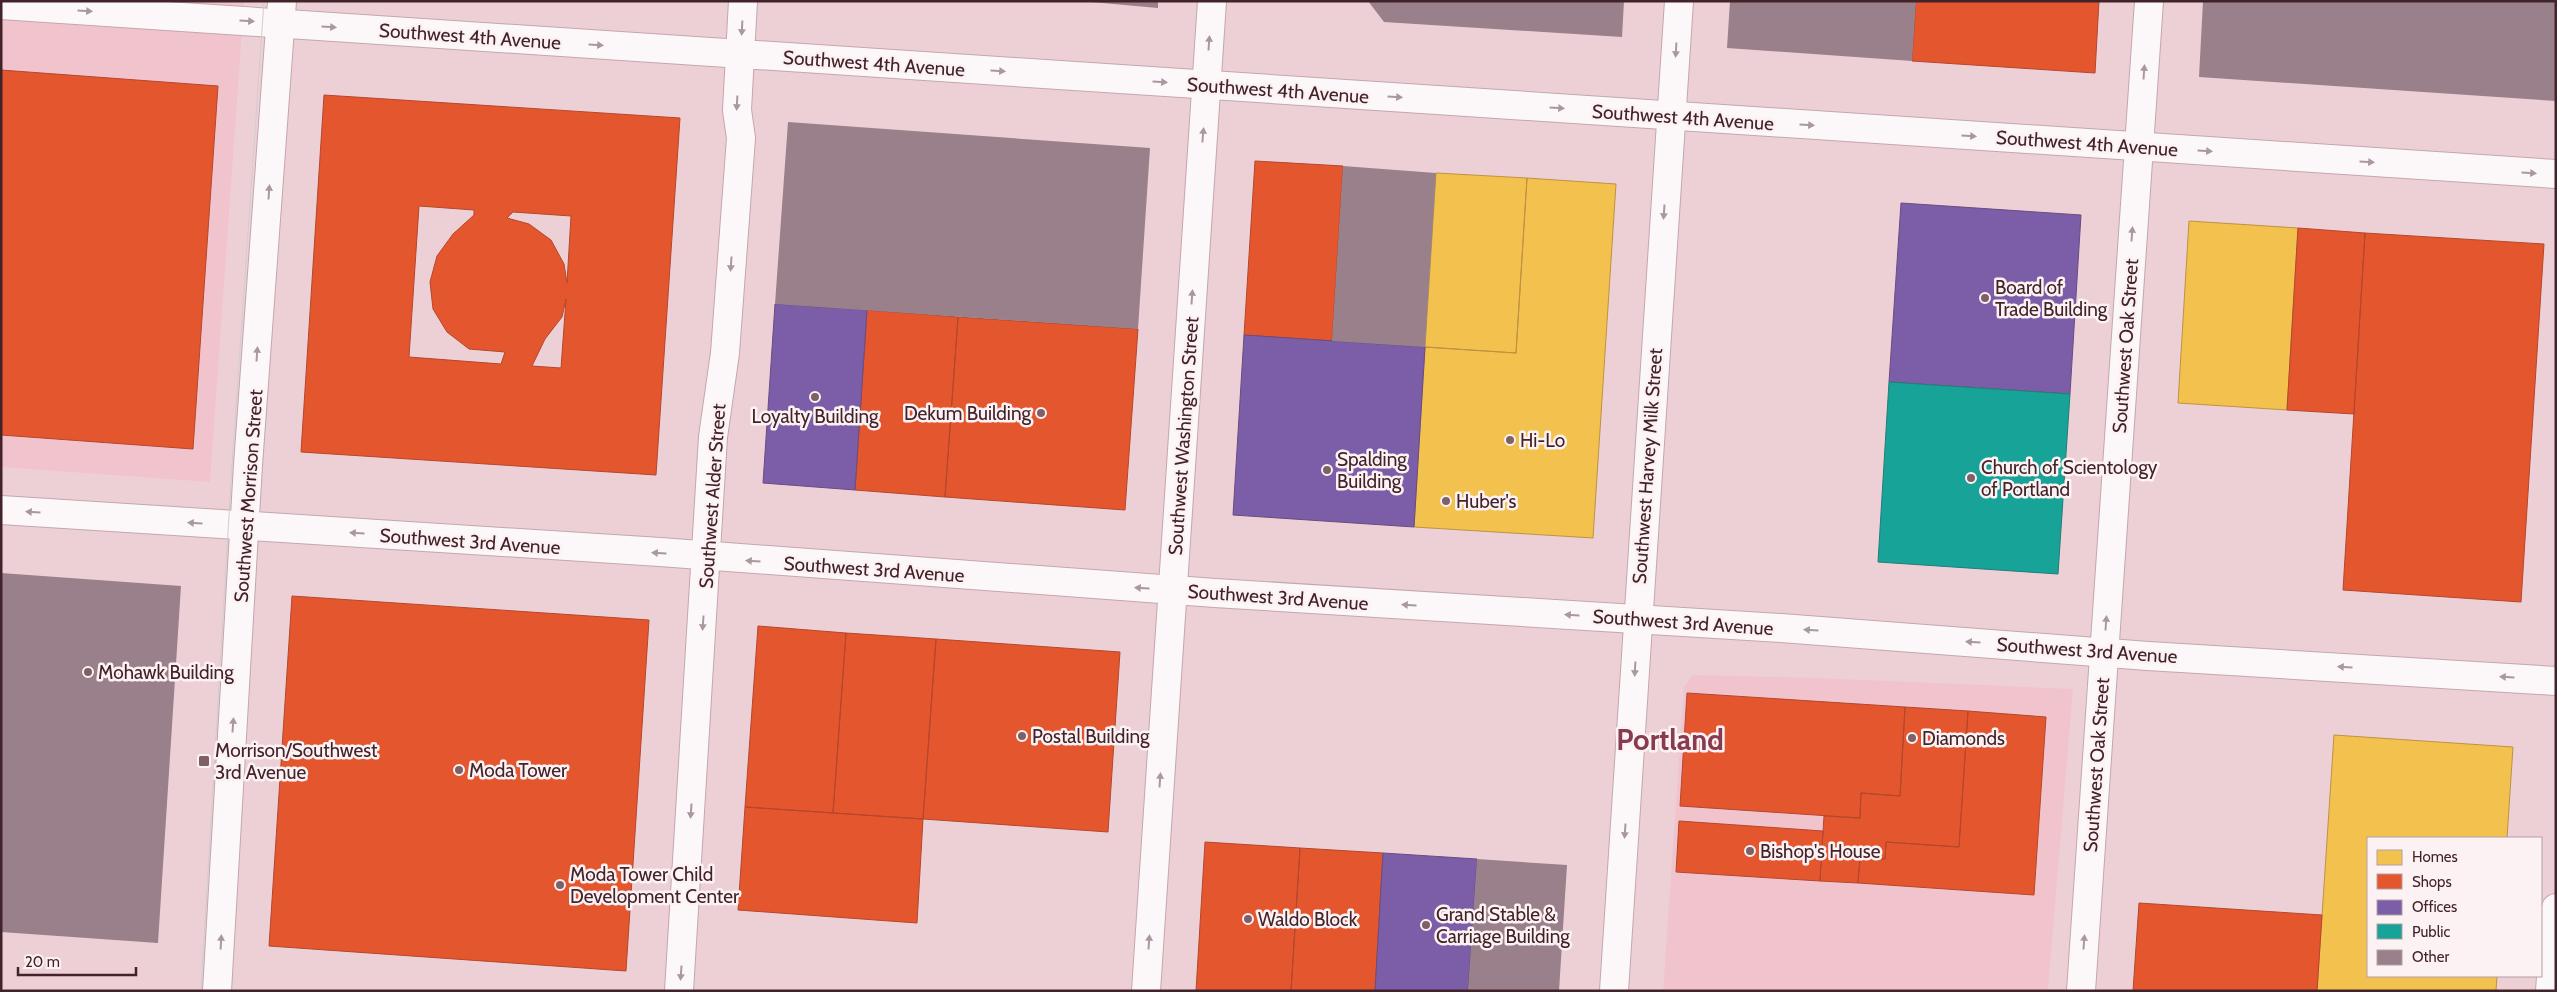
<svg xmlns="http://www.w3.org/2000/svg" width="2557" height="992" viewBox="0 0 2557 992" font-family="Cabin,sans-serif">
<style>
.built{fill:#f1c4cd}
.homes{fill:#f2c14e;stroke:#be9243}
.shops{fill:#e4572e;stroke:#b4472d;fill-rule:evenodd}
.offices{fill:#7b5ea7;stroke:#6a4c82}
.public{fill:#17a398;stroke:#247d77}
.building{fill:#99808a}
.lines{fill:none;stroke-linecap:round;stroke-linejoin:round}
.minor-casing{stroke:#c3a7ad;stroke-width:30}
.major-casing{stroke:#c3a7ad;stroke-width:30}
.minor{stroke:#fcf8f9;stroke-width:28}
.major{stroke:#fcf8f9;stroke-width:28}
.tram{stroke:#d4ccce;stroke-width:1}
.oneway{fill:#a9989c}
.poi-dot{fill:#7e6066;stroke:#fcf2f4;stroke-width:2}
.labels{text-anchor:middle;stroke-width:5;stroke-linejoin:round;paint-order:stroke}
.street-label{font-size:19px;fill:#43232a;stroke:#fcf2f4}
.poi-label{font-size:19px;fill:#43232a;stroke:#fcf2f4;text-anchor:start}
.town-label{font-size:29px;font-weight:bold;fill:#863c4e;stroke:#fcf2f4}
</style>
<rect width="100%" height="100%" fill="#edd0d6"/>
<path class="built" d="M1 1H244L210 482 1 467Z
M1692 675 1819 678 2073 689 2048 991H1663L1684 687Z"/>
<path class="homes" d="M1436 173 1527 178 1516 353 1425 347Z
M1527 178 1616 184 1593 538 1414 527 1425 347 1516 353Z
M2189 221 2298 228 2287 410 2178 403Z
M2334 735 2513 747 2507 838H2368V976H2497L2496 991H2317Z"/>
<path class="shops" d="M1916 1H2099L2095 73 1912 61Z
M1 70 218 86 193 449 1 435Z
M324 95 680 118 656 475 301 452ZM419 206 474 210V215L453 234 437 256 430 282 433 309 447 332 469 349 505 352 501 364 409 357ZM513 212 571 216 567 283 564 264 551 240 529 224 507 218ZM566 299 561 368 532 366 545 339 562 317Z
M1255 161 1343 166 1332 341 1244 335Z
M2298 228 2365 233 2354 414 2287 410Z
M2365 233 2544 244 2521 602 2343 590Z
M867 310 958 317 945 497 855 490Z
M958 317 1138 329 1125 510 945 497Z
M292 596 649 620 626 971 269 946Z
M758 626 846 633 833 813 745 807Z
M846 633 936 639 923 819 833 813Z
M936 639 1120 652 1108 832 923 819Z
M1687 693 1905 707 1900 796 1861 793 1860 818 1680 806Z
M1905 707 1968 711 1959 847 1886 842 1885 859 1860 858 1858 883 1820 881 1824 816 1860 818 1861 793 1900 796Z
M1968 711 2046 717 2034 895 1858 883 1860 858 1885 859 1886 842 1959 847Z
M745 807 923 819 917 923 738 910Z
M1679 821 1823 831 1820 881 1676 872Z
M1205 842 1300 848 1291 991H1196Z
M1300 848 1383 853 1375 991H1291Z
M2139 903 2322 915 2317 991H2133Z"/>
<path class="offices" d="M1901 203 2081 215 2070 394 1889 382Z
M775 304 867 310 855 490 763 483Z
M1244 335 1425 347 1414 527 1233 515Z
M1383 853 1477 859 1468 991H1375Z"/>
<path class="public" d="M1889 382 2070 394 2058 574 1878 562Z"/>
<path class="building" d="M1080 1H1158V8Z
M1368 1H1624L1622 37 1384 22Z
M1730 1H1916L1912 61 1727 48Z
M2203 1H2556V101L2199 77Z
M788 122 1150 148 1138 329 775 304Z
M1343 166 1436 173 1425 347 1332 341Z
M1 573 181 586 158 943 1 932Z
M1477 859 1567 865 1559 991H1468Z"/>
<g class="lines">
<defs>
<path id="minor" d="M217 991 248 465 282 1
M1614 991 1679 1
M2081 991 2149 1
M2550 991 2556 908"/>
<path id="major" d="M1 5 2556 174
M1 510 660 552 1215 593 1781 628 2148 656 2556 681
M679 991 713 437 725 353 741 138 737 110 743 1
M1146 991 1212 1"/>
</defs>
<use href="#minor" class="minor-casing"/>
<use href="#major" class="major-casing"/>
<use href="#minor" class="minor"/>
<use href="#major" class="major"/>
<path class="tram" d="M201 991 232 465 264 1"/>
</g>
<defs><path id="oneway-solid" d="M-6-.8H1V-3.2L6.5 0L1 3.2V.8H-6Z" transform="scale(1.25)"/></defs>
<g class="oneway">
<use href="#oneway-solid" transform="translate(85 11) rotate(4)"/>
<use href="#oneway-solid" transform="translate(247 21) rotate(4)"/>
<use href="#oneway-solid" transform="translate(329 27) rotate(4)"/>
<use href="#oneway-solid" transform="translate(742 28) rotate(93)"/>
<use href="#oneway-solid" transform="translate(1209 43) rotate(-86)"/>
<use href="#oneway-solid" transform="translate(596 45) rotate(4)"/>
<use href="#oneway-solid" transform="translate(1676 50) rotate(93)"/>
<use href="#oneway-solid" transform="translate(998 71) rotate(4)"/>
<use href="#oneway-solid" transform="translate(2144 72) rotate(-86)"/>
<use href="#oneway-solid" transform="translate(1160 82) rotate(4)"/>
<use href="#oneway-solid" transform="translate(1395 97) rotate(4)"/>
<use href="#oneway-solid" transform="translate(737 103) rotate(93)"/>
<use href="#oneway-solid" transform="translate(1557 108) rotate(4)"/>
<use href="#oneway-solid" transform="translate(1807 125) rotate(4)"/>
<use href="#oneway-solid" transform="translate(1203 135) rotate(-85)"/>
<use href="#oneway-solid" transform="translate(1969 136) rotate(4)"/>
<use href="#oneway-solid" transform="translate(2205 151) rotate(4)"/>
<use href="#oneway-solid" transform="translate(2367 162) rotate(4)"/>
<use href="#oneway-solid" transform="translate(2529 173) rotate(4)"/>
<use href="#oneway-solid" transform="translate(269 192) rotate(-86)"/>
<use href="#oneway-solid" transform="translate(1664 212) rotate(94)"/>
<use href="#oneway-solid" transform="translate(2132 234) rotate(-86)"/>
<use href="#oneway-solid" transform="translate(731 264) rotate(94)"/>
<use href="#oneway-solid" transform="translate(1192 297) rotate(-86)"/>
<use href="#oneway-solid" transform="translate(257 354) rotate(-86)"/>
<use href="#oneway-solid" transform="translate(33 512) rotate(-176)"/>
<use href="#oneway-solid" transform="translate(195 523) rotate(-176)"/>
<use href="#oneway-solid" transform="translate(357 533) rotate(-176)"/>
<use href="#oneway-solid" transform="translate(659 553) rotate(-176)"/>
<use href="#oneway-solid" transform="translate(753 561) rotate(-176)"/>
<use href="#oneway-solid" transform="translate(1142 588) rotate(-176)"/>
<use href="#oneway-solid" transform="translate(1409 605) rotate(-176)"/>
<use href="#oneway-solid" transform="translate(1572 615) rotate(-177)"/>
<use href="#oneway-solid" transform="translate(703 623) rotate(94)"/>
<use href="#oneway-solid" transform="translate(2106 623) rotate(-86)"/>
<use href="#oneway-solid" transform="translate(1811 630) rotate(-176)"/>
<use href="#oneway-solid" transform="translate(1973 642) rotate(-176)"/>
<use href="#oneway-solid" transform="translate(2345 667) rotate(-177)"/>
<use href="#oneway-solid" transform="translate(1635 669) rotate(93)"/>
<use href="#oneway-solid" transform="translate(2507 677) rotate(-177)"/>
<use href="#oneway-solid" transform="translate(233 725) rotate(-86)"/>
<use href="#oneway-solid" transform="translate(1160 780) rotate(-86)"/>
<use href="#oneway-solid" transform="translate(691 811) rotate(94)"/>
<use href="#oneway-solid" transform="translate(1625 831) rotate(94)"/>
<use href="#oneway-solid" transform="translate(221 942) rotate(-87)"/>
<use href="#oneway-solid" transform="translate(1149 942) rotate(-86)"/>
<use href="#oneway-solid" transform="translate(2084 942) rotate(-86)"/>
<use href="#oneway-solid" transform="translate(681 973) rotate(94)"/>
</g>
<g class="poi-dot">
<circle cx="1985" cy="298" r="5"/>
<circle cx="815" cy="397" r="5"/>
<circle cx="1041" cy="413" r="5"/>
<circle cx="1510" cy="440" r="5"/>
<circle cx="1327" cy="470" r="5"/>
<circle cx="1971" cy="478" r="5"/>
<circle cx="1446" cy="501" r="5"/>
<circle cx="88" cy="672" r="5"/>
<circle cx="1022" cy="736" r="5"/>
<circle cx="1912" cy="738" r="5"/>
<rect x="198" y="755" width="12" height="12" rx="2.5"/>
<circle cx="459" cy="770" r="5"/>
<circle cx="1750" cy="851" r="5"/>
<circle cx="560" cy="885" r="5"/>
<circle cx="1248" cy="919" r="5"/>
<circle cx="1426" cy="925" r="5"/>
</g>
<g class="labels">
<g class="street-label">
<text transform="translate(470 36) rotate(4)" y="7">Southwest 4th Avenue</text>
<text transform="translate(874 63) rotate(4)" y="7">Southwest 4th Avenue</text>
<text transform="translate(1278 90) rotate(4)" y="7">Southwest 4th Avenue</text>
<text transform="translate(1683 117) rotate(4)" y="7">Southwest 4th Avenue</text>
<text transform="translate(2087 143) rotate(4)" y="7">Southwest 4th Avenue</text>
<text transform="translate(2125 346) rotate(-86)" y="7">Southwest Oak Street</text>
<text transform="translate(1183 436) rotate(-86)" y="7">Southwest Washington Street</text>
<text transform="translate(1647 466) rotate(-86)" y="7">Southwest Harvey Milk Street</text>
<text transform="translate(248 496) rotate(-86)" y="7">Southwest Morrison Street</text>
<text transform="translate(712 496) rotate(-86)" y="7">Southwest Alder Street</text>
<text transform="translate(470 541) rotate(4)" y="7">Southwest 3rd Avenue</text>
<text transform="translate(874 569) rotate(4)" y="7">Southwest 3rd Avenue</text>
<text transform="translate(1278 597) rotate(4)" y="7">Southwest 3rd Avenue</text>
<text transform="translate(1683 622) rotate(4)" y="7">Southwest 3rd Avenue</text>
<text transform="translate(2087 650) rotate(4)" y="7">Southwest 3rd Avenue</text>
<text transform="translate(2096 765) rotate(-86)" y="7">Southwest Oak Street</text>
</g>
<g class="poi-label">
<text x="1995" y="294">Board of<tspan x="1995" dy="22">Trade Building</tspan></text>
<text x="1031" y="420" text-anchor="end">Dekum Building</text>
<text x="815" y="423" text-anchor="middle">Loyalty Building</text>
<text x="1520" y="447">Hi-Lo</text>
<text x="1337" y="466">Spalding<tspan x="1337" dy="22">Building</tspan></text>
<text x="1981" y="474">Church of Scientology<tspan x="1981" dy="22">of Portland</tspan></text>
<text x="1456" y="508">Huber's</text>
<text x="98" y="679">Mohawk Building</text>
<text x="1032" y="743">Postal Building</text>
<text x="1922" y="745">Diamonds</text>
<text x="215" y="757">Morrison/Southwest<tspan x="215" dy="22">3rd Avenue</tspan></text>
<text x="469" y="777">Moda Tower</text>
<text x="1760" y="858">Bishop's House</text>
<text x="570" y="881">Moda Tower Child<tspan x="570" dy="22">Development Center</tspan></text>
<text x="1436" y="921">Grand Stable &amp;<tspan x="1436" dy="22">Carriage Building</tspan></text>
<text x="1258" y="926">Waldo Block</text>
</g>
<g class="town-label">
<text x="1670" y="750">Portland</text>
</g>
</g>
<rect width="2557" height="992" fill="none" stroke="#43232a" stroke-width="5"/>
<rect x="2367" y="837" width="175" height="140" fill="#fcf2f4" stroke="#b29fa3"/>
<rect x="2377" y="850" width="25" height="15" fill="#f2c14e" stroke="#b29fa3"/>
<text x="2412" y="862" font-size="15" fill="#43232a">Homes</text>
<rect x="2377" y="874" width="25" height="15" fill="#e4572e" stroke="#b29fa3"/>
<text x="2412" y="887" font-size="15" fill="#43232a">Shops</text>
<rect x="2377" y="900" width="25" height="15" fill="#7b5ea7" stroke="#b29fa3"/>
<text x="2412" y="912" font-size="15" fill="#43232a">Offices</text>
<rect x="2377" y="924" width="25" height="15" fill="#17a398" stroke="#b29fa3"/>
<text x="2412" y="937" font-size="15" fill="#43232a">Public</text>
<rect x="2377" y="950" width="25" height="15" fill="#99808a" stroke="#b29fa3"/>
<text x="2412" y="962" font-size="15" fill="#43232a">Other</text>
<path d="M18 967v8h118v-8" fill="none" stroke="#43232a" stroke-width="2.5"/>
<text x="25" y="967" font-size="15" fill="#43232a" stroke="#fcf2f4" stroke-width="4" paint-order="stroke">20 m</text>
</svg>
